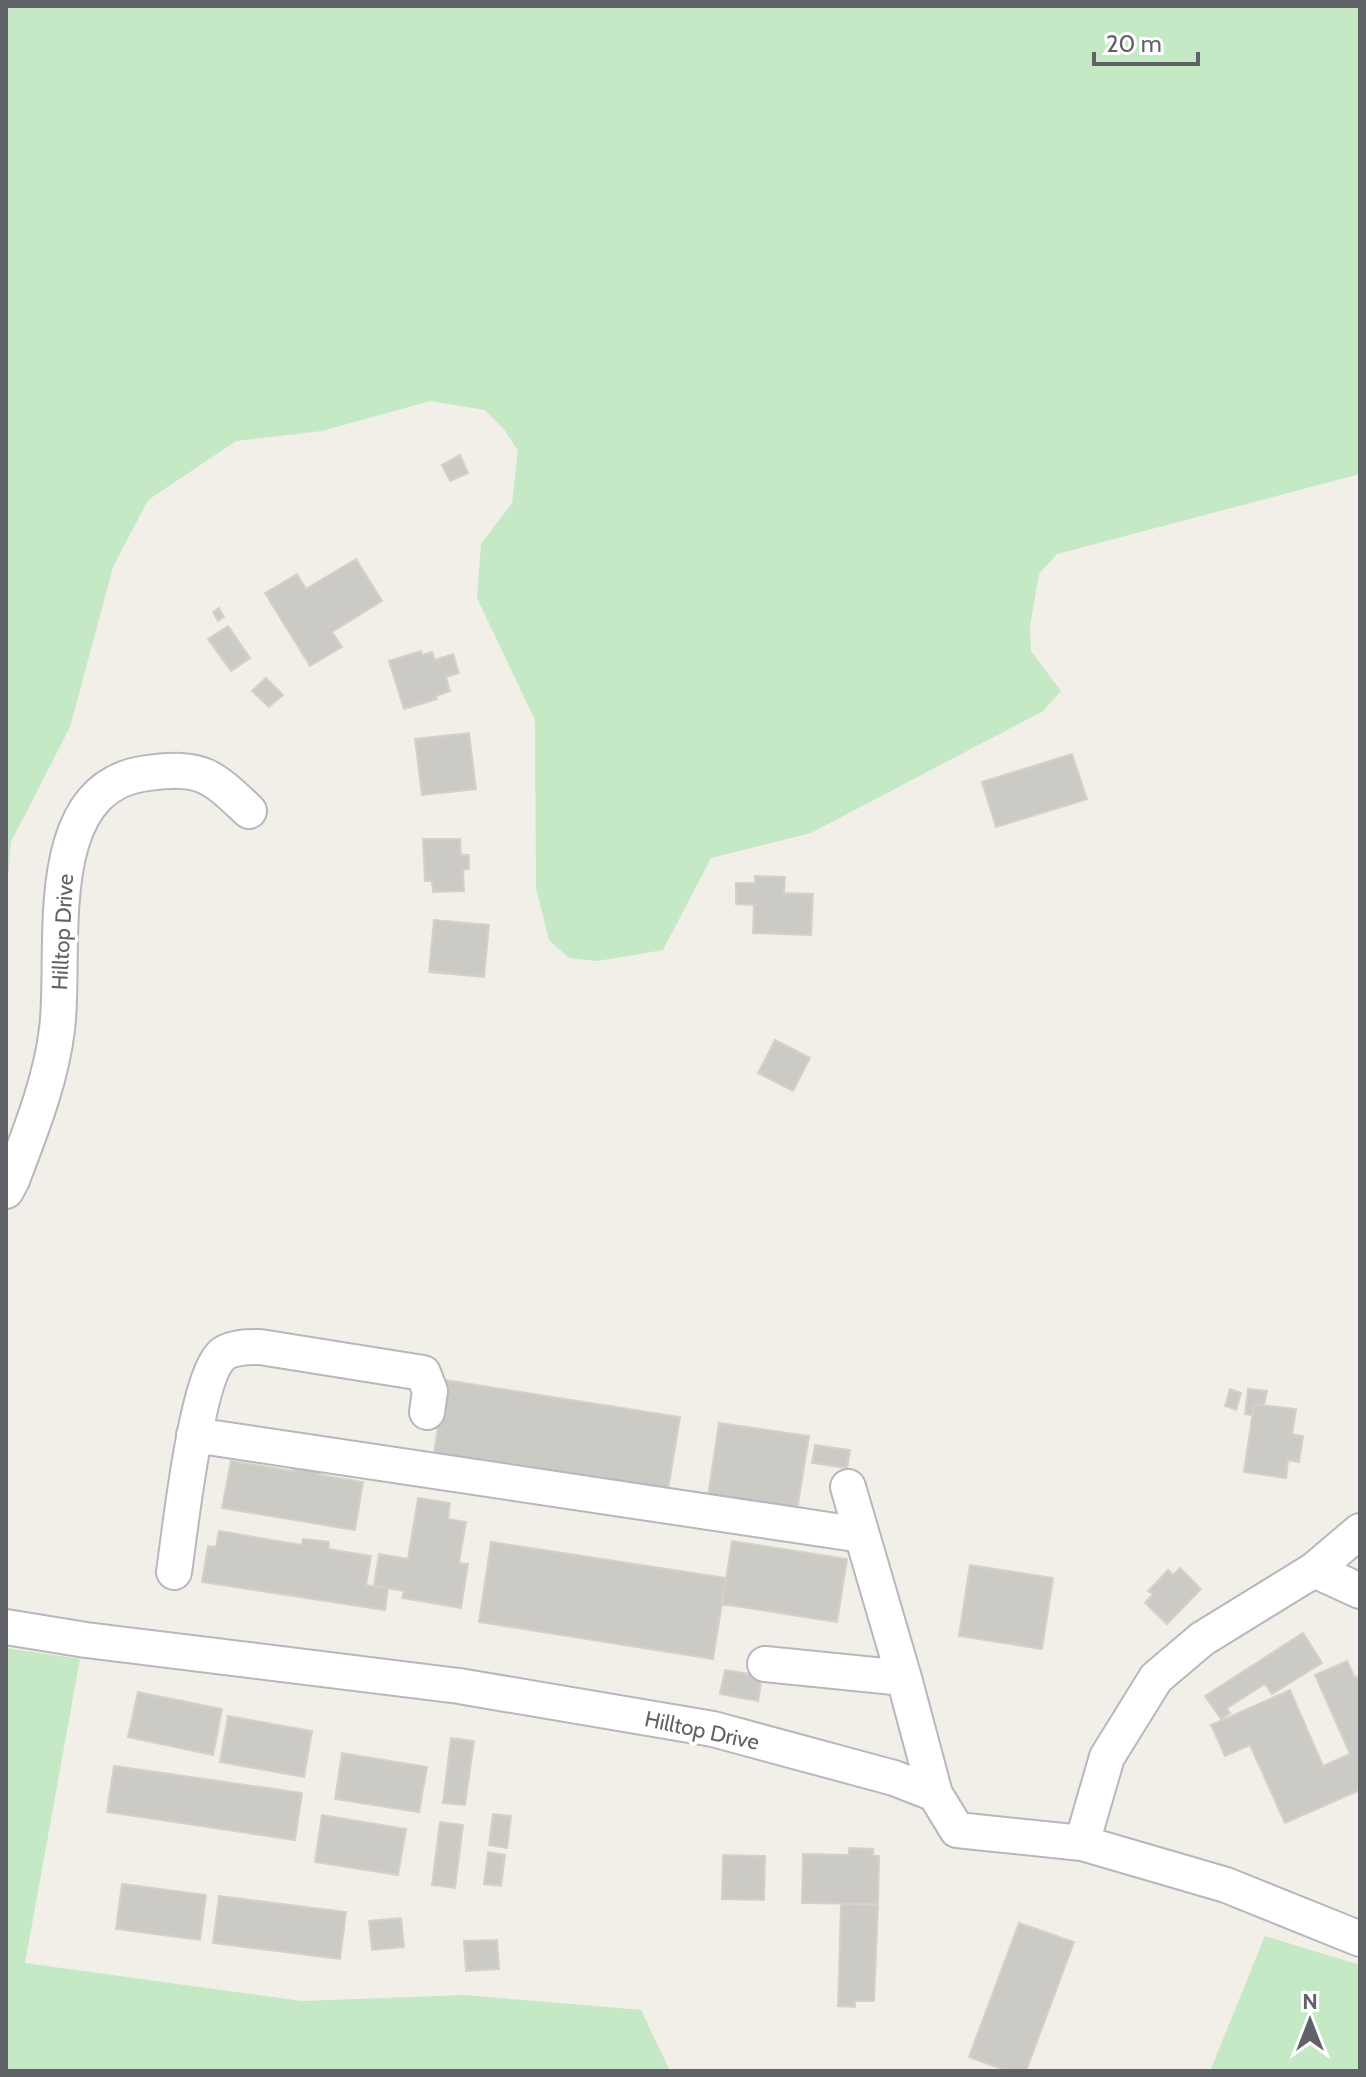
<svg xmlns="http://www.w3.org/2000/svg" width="1366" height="2077" viewBox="0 0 1366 2077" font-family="Cabin,sans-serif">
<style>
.green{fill:#c5e8c5}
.building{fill:#cccac5;stroke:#d6d1c6;stroke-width:2}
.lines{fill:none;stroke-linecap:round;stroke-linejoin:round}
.minor-casing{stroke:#b5b8bc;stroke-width:38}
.minor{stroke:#fff;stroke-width:34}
.labels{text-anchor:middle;stroke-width:7;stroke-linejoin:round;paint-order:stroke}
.street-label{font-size:22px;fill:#5f6368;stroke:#fff}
</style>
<rect width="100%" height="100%" fill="#f1efe8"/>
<path class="green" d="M6 6H1360V474L1057 554 1039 574 1030 626 1031 651 1061 691 1043 711 811 833 711 858 663 950 597 961 569 958 549 940 536 888 535 720 477 598 481 544 512 503 518 451 504 429 485 410 430 401 322 431 236 441 148 500 113 567 70 727 11 842 6 899Z
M6 1648 80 1659 25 1963 302 2001 465 1995 641 2010 670 2071H6Z
M1265 1936 1360 1965V2071H1210Z"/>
<path class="building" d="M460 455 468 473 450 481 442 465Z
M356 559 382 601 332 632 342 647 310 666 265 593 297 574 306 589Z
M219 608 224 617 218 621 213 612Z
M228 626 250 658 231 671 208 639Z
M421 651 422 655 432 652 435 660 453 654 459 673 446 677 450 691 436 696 437 699 404 709 389 661Z
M266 678 283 695 269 707 252 691Z
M469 733 476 789 422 795 415 739Z
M1072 754 1087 799 996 827 982 782Z
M423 839H460L461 855H469V869L463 870 464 891 433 892 432 881H425Z
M755 876 785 877 784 893 813 894 811 935 753 933 754 905 736 904V883H755Z
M434 920 489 925 484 977 429 972Z
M775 1040 810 1058 793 1091 758 1073Z
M445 1380 680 1417 667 1496 433 1460Z
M1230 1389 1241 1393 1236 1410 1225 1406Z
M1248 1389 1267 1391 1264 1405 1254 1404 1252 1415 1245 1414Z
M1254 1404 1296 1409 1292 1434 1303 1436 1299 1462 1288 1460 1286 1478 1244 1472Z
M719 1423 809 1436 796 1516 707 1503Z
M815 1445 850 1450 847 1468 812 1463Z
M231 1461 293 1471 294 1464 321 1468 320 1475 363 1482 355 1530 222 1508Z
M418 1498 450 1503 448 1519 466 1522 459 1563 468 1564 461 1608 402 1598 404 1591 374 1586 379 1554 408 1559Z
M219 1531 302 1545 303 1539 329 1542 328 1549 371 1556 366 1585 388 1588 385 1610 202 1582 208 1546 216 1547Z
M732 1541 847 1559 837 1622 722 1604Z
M491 1542 726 1578 713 1659 479 1622Z
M970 1565 1053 1578 1042 1649 959 1636Z
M1180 1568 1201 1589 1167 1624 1145 1603 1153 1594 1148 1591 1168 1570 1173 1575Z
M1303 1633 1322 1663 1272 1694 1265 1684 1227 1708 1230 1713 1221 1719 1205 1696Z
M1347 1661 1355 1678 1360 1675V1790L1285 1823 1250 1745 1225 1756 1211 1725 1290 1690 1323 1766 1350 1754 1315 1675Z
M725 1670 762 1676 758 1701 720 1694Z
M138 1692 222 1709 213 1755 128 1737Z
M228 1716 312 1731 304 1777 220 1762Z
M451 1738 474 1741 465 1805 443 1803Z
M342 1753 427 1767 419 1812 335 1799Z
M114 1766 302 1793 295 1840 107 1812Z
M493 1814 511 1816 507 1848 489 1845Z
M322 1815 406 1829 398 1875 315 1862Z
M440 1822 463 1825 455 1888 432 1885Z
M849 1848 873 1849V1856H879L878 1904 802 1903 803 1854 849 1855Z
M488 1852 505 1855 501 1886 484 1884Z
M723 1855 765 1856 764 1900 722 1899Z
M122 1884 206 1895 200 1940 116 1929Z
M219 1896 346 1912 340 1959 213 1943Z
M841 1904 878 1905 874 2001H855V2007L838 2006Z
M401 1918 404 1947 372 1950 369 1921Z
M1019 1923 1074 1942 1026 2071H1007L969 2057Z
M497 1940 499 1969 466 1971 464 1941Z"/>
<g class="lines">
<defs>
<path id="minor" d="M6 1191 12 1180C30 1132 51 1081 57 1029 67 952 36 786 148 773 202 766 211 775 249 811
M194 1435 862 1535
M848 1487 904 1678 935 1794
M1314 1570 1360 1591
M174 1572C180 1532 196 1376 223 1354 233 1347 249 1347 260 1347L423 1373 430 1391 427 1412
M6 1627 86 1640 459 1686 713 1729 894 1778 935 1794 957 1830 1082 1843 1226 1885 1360 1939
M765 1664 904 1678
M1082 1843 1107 1757 1156 1678 1202 1639 1314 1570 1360 1531"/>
</defs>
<use href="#minor" class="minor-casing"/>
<use href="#minor" class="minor"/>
</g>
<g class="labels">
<g class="street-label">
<text transform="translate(62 932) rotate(-87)" y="8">Hilltop Drive</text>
<text transform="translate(702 1730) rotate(12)" y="8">Hilltop Drive</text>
</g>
</g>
<rect width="1366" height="2077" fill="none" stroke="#5f6368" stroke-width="16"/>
<g transform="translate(1310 2021)" stroke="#ffffff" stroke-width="6" paint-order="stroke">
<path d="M0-6L14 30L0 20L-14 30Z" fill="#5f6368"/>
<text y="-12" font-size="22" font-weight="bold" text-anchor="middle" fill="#5f6368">N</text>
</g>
<path d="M1094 52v12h104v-12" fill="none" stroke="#5f6368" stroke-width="4"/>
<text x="1106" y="52" font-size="24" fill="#5f6368" stroke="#ffffff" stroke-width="6" paint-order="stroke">20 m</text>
</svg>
